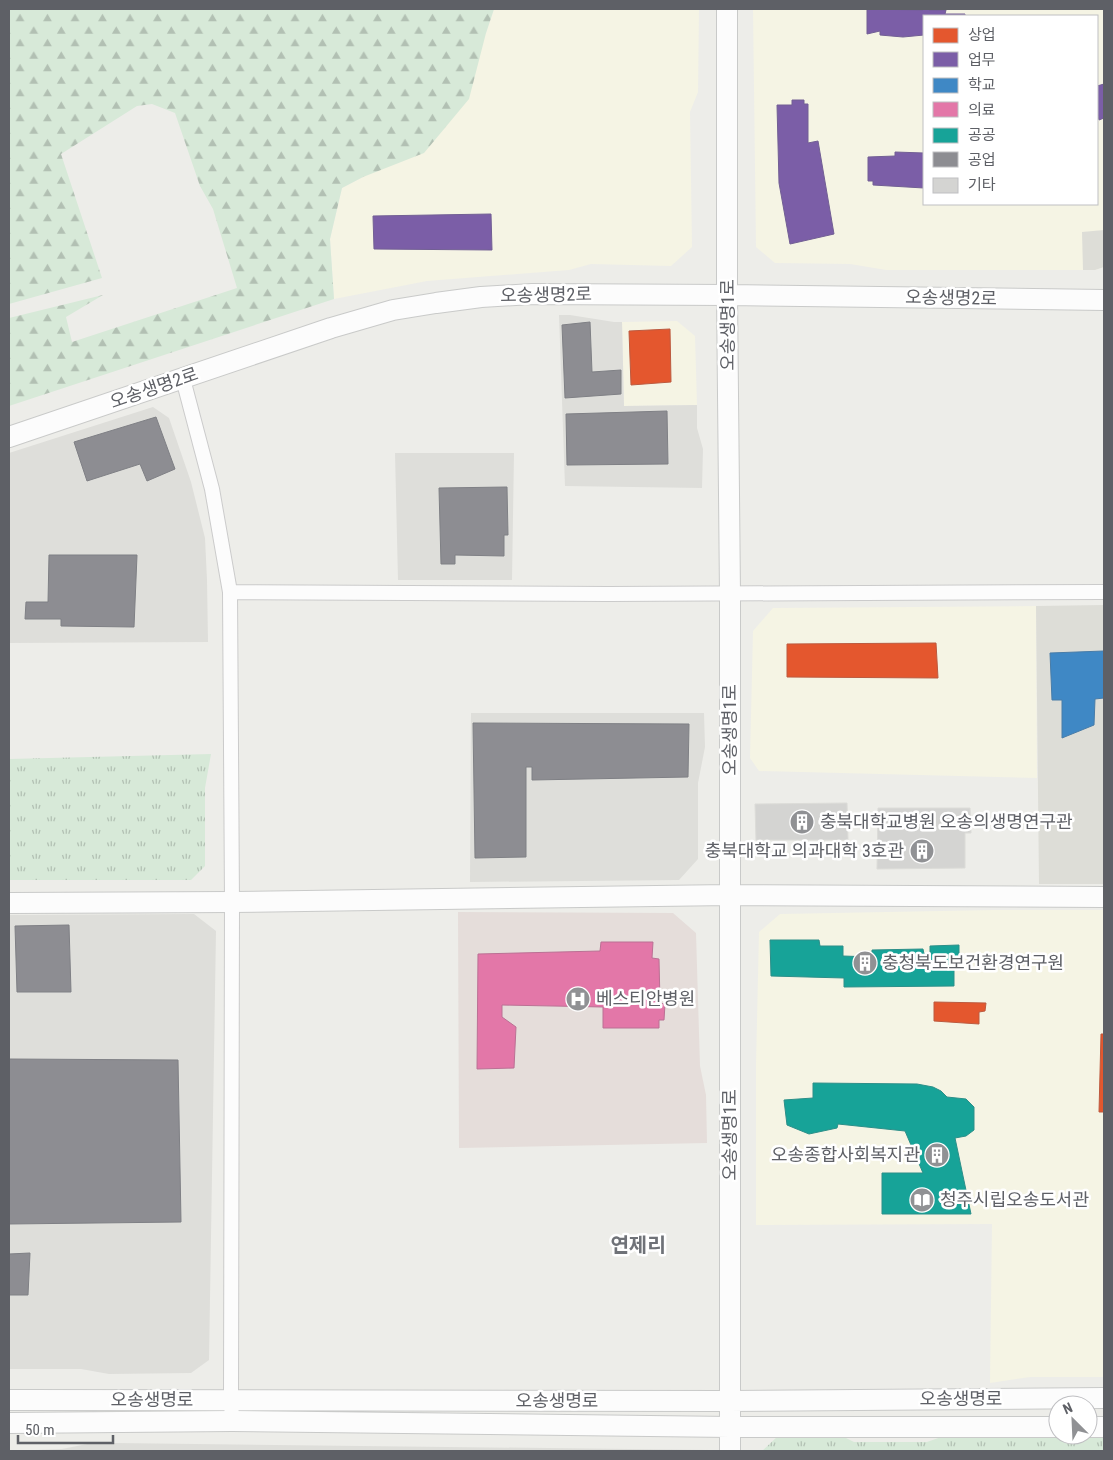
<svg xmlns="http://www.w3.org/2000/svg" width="1113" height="1460" viewBox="0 0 1113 1460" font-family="'Roboto Condensed','Noto Sans KR',sans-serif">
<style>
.commercial{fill:#f5f4e4;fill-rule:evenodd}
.industrial{fill:#dededa}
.education{fill:#ddddd7}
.medical{fill:#e5ddda}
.grass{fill:url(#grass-tufts)}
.forest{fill:url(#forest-firs)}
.shops{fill:#e4572e;stroke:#bc5a3f}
.offices{fill:#7b5ea7;stroke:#725f94}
.schools{fill:#3f88c5;stroke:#487ca8}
.health{fill:#e377a8;stroke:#bb7094}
.public{fill:#17a398;stroke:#2c8f89}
.industry{fill:#8d8d92;stroke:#7f8085}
.building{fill:#d4d4d2;stroke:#dcdcd8}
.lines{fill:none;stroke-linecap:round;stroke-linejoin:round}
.street-casing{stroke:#cbcbcb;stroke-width:16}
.secondary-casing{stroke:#c9cac9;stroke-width:22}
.street{stroke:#fcfcfc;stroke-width:14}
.secondary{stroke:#fcfcfc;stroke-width:20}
.labels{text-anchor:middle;stroke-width:5;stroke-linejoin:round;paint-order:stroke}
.street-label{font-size:18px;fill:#5e6066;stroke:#fff}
.poi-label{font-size:18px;fill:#5e6066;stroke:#fff;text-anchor:start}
.quarter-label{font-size:20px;font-weight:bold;fill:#6f7278;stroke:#fff}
</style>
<defs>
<pattern id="grass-tufts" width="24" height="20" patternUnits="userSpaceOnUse" patternTransform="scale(1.25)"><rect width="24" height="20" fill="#d7e9d8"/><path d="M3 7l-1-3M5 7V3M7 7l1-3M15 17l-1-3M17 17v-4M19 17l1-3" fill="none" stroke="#b2c0b3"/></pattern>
<pattern id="forest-firs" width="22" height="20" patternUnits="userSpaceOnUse" patternTransform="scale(1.25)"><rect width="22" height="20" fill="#d7e9d8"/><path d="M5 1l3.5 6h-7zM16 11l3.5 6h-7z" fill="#b2c0b3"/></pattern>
</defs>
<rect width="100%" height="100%" fill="#edede9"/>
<path class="commercial" d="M494 9H699L698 92 690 112 692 247 671 266 591 264 569 270 427 281 334 299 330 239 342 188 363 177 486 33Z
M753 9H1104V267L1095 270H886L850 264 775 263 756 247ZM924 16H1097V204H924Z
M677 321 695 336 697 405 624 406 622 322Z
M1036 606 1037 778 759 771 750 758 753 631 773 608Z
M994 910H1104V1377H1030L990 1383 992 1224 756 1225V1065L759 932 780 914Z"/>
<path class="industrial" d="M559 315H570L614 322H622L624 406 697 405V428L703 449 702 488 565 486Z
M153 407 169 418 191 482 205 538 207 580 208 642 9 643V453Z
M395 453H514L512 580H398Z
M471 713H704L705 747 698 783V859L679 880 470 882Z
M194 914 216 931 209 1360 191 1373 109 1374 81 1369H9V915Z
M115 1443 710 1450V1451H9L62 1449 87 1444Z"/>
<path class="education" d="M1104 230V267L1095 270H1083L1082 232Z
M1104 605V884H1039L1036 606Z"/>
<path class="medical" d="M458 912 673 913 696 933 700 1066 706 1095 707 1143 459 1148Z"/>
<path class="grass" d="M211 754 205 788V866L191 880H9V759Z
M944 1436 1104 1437V1451H762L777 1437H844L854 1442H927Z"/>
<path class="forest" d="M9 9H494L486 33 469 99 424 153 363 177 342 188 330 239 334 299 9 406V318L103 295 66 317 72 342 237 288 213 209 200 186 175 113 152 104 137 106 61 154 102 278 9 304Z"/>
<path class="shops" d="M670 329 671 382 631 385 629 331Z
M936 643 938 678 787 677V644Z
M934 1002 986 1003 985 1011 979 1012V1024L934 1021Z
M1101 1034H1104V1112H1099Z"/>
<path class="offices" d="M867 9 923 10V9H929V10H946L945 14H965V16H924V35L903 37 880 35V31L867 34Z
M1104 84V118L1099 120 1097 112V86Z
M792 100H804V104H808V143L818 141 834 234 790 244 779 183 777 105H792Z
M895 152 924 153V188L873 185V181H868V157L895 156Z
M491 214 492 250 374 249 373 216Z"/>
<path class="schools" d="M1104 651V698L1095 699 1094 725 1062 738V700H1052L1050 653Z"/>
<path class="health" d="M601 942H653L652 958 659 959 660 1003 665 1004 664 1020H659V1028H603V1007L502 1005V1017L516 1027 514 1068 477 1069 478 954 600 951Z"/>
<path class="public" d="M770 940H819L820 946H843V956L872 957V950L923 949 924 954H930V946L959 945V968L954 969V986L844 987V978L771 976Z
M813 1083 917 1084 933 1087 941 1091 947 1097 966 1099 974 1107V1130L966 1136 955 1138 971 1214H882V1173H923L905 1131 838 1124 837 1128 809 1134 787 1125 784 1100 813 1098Z"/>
<path class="industry" d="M590 322 592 372 621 370V394L565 398 562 325Z
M667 411 668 464 567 465 566 414Z
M156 417 175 469 147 481 140 464 87 481 74 442Z
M507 487 508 535H504V556L455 555V564H441L439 488Z
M49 555H137L134 627 61 626V619H25L26 602H48Z
M473 723 689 724 688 777 532 780V767H526V857L475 858Z
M69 925 71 992H17L15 926Z
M9 1059 178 1060 181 1222 9 1224Z
M30 1253 28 1295H9V1254Z"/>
<path class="building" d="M847 803 848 840H756L755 804Z
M878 808H970L971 833H965V868L877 869Z"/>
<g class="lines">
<defs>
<path id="street" d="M183 379 212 489 230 592 232 902 231 1399 232 1421
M230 592 608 594 1104 592"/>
<path id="secondary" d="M727 9V295L730 594V1451
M9 437 331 328 393 310 436 303 481 297 532 294 727 295 1104 300
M9 903 232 902 730 895 1104 897
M9 1400 729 1401 1104 1398
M9 1423 232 1421 730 1427H1058
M1088 1427H1104"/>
</defs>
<use href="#street" class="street-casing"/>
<use href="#secondary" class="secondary-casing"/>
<use href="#street" class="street"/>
<use href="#secondary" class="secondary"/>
</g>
<defs>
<symbol id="building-disc" viewBox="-11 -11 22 22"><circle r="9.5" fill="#909194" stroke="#fff"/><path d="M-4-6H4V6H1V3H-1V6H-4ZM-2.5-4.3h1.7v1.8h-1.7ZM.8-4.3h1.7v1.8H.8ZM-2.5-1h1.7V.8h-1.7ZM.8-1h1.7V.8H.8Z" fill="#fff"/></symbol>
<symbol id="hospital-disc" viewBox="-11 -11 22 22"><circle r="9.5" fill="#909194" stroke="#fff"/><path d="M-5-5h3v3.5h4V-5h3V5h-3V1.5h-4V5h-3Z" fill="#fff"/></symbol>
<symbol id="library-disc" viewBox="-11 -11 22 22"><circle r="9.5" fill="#909194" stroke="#fff"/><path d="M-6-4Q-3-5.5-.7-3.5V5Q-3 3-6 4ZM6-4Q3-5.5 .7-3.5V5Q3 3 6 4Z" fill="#fff"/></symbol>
</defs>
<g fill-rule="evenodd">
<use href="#building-disc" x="788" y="808" width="28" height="28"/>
<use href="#building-disc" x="908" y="837" width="28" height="28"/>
<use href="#building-disc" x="851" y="949" width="28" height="28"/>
<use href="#hospital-disc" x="564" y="985" width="28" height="28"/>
<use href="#building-disc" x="923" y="1141" width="28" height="28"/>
<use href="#library-disc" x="908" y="1186" width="28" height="28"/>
</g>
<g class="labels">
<g class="street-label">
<text transform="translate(546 295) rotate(-1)" y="6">오송생명2로</text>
<text transform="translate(951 298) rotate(1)" y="6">오송생명2로</text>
<text transform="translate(728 325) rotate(-90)" y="6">오송생명1로</text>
<text transform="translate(154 388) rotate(-19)" y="6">오송생명2로</text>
<text transform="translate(730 730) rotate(-90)" y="6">오송생명1로</text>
<text transform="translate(730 1135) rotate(-90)" y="6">오송생명1로</text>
<text x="961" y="1405">오송생명로</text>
<text x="152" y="1406">오송생명로</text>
<text x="557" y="1407">오송생명로</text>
</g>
<g class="poi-label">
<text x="820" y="828">충북대학교병원 오송의생명연구관</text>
<text x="904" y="857" text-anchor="end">충북대학교 의과대학 3호관</text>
<text x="882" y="969">충청북도보건환경연구원</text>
<text x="596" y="1005">베스티안병원</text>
<text x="920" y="1161" text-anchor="end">오송종합사회복지관</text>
<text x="940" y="1206">청주시립오송도서관</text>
</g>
<g class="quarter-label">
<text x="638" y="1252">연제리</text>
</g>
</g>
<rect width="1113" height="1460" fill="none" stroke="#5e6066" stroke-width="20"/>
<rect x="923" y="15" width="175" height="190" fill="#ffffff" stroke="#bfbfc2"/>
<rect x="933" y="28" width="25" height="15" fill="#e4572e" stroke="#bfbfc2"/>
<text x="968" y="40" font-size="15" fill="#5e6066">상업</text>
<rect x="933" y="52" width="25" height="15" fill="#7b5ea7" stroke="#bfbfc2"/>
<text x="968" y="65" font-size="15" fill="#5e6066">업무</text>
<rect x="933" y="78" width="25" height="15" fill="#3f88c5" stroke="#bfbfc2"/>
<text x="968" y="90" font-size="15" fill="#5e6066">학교</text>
<rect x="933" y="102" width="25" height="15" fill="#e377a8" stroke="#bfbfc2"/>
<text x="968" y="115" font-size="15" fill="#5e6066">의료</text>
<rect x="933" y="128" width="25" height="15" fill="#17a398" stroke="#bfbfc2"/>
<text x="968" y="140" font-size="15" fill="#5e6066">공공</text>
<rect x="933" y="152" width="25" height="15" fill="#8d8d92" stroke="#bfbfc2"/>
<text x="968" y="165" font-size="15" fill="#5e6066">공업</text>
<rect x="933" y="178" width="25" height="15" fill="#d4d4d2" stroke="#bfbfc2"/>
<text x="968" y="190" font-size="15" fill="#5e6066">기타</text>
<g transform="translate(1073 1420) rotate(336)"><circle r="24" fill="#ffffff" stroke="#bfbfc2"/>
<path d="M0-4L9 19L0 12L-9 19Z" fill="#909194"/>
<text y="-8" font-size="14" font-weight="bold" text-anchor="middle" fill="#5e6066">N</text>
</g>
<path d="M18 1435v8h95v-8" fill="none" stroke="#5e6066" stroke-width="2.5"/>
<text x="25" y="1435" font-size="15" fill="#5e6066" stroke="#ffffff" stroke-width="4" paint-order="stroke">50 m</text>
</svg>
